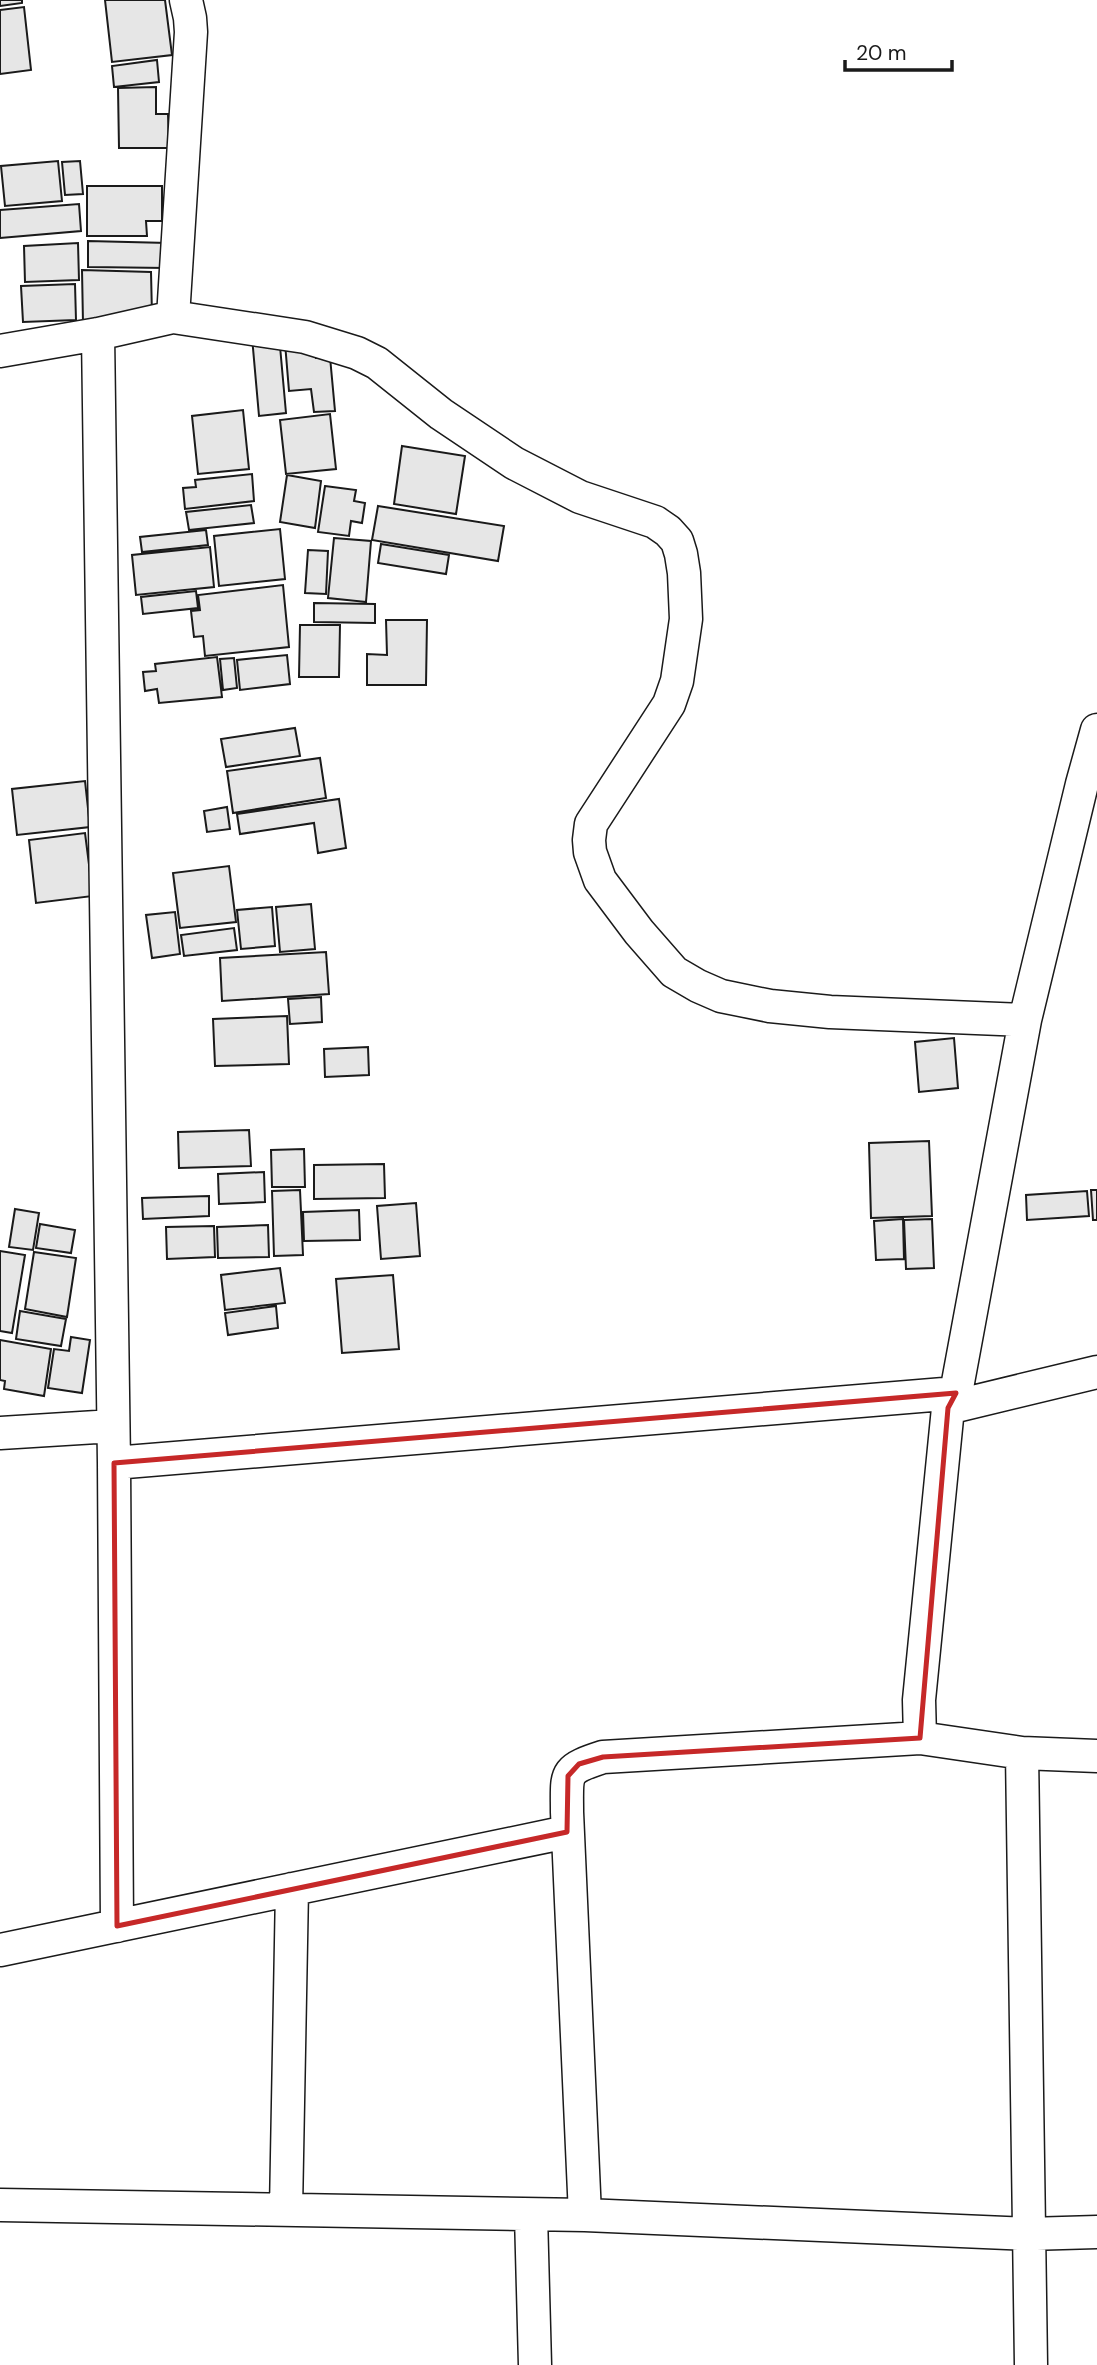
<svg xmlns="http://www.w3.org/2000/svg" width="1097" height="2365" viewBox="0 0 1097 2365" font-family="'DM Sans',sans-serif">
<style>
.building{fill:#e6e6e6;stroke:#1a1a1a;stroke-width:2}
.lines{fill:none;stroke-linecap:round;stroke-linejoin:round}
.minor-casing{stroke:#1a1a1a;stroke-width:35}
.minor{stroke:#fff;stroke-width:32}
.marked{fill:none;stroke:#c62828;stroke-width:5;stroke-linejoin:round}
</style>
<rect width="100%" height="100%" fill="#fff"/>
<path class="building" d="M0 0H22V3L0 6Z
M105 0H165L172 55 112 62Z
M24 7 31 70 0 74V10Z
M157 60 159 82 114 87 112 66Z
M156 87V114H168L169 148H119L118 88Z
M58 161 62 201 5 206 1 166Z
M80 161 83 194 65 195 62 162Z
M87 186H162V221H146L147 236H87Z
M79 204 81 231 0 238V210Z
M88 241 168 243 167 268 88 267Z
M78 243 79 280 25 282 24 246Z
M82 270 151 272 152 315 83 323Z
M75 284 76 320 23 322 21 286Z
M279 335 286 413 259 416 252 337Z
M314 341 316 358 330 357 335 411 314 412 311 389 289 391 285 343Z
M243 410 249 469 198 474 192 416Z
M330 414 336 469 286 474 280 420Z
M402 446 465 456 456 514 394 504Z
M252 474 254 501 185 509 183 488 196 487 195 480Z
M287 475 321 481 315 528 280 522Z
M325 486 356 490 354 501 365 503 362 523 351 521 349 536 318 532Z
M251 505 254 523 189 530 186 512Z
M378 506 504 526 498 561 372 540Z
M280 529 285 579 219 586 214 536Z
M206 530 208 545 142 552 140 537Z
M334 538 371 541 366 602 328 598Z
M381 544 449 555 446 574 378 563Z
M210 547 214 587 136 595 132 555Z
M308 550 328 551 326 594 305 593Z
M283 585 289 647 205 656 203 636 194 637 191 611 200 610 198 595Z
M196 591 198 608 143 614 141 597Z
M314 603 375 604V623L314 622Z
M386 620H427L426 685H367V654L387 655Z
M300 625H340L339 677H299Z
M287 655 290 684 240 690 237 660Z
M217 657 222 697 159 703 157 689 145 691 143 672 156 671 155 664Z
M234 658 237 688 223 690 220 659Z
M295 728 300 756 226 767 221 739Z
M320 758 326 798 233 813 227 771Z
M85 781 90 827 17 835 12 789Z
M339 799 346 848 318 853 314 823 240 834 237 814Z
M227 807 230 829 207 832 204 811Z
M85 833 93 896 36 903 29 840Z
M229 866 236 922 180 928 173 873Z
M311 904 315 949 280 952 276 907Z
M272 907 275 946 241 949 237 910Z
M175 912 180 954 152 958 146 915Z
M234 928 237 950 184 956 181 935Z
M326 952 329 994 222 1001 220 958Z
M321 997 322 1022 290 1024 288 999Z
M287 1016 289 1064 215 1066 213 1019Z
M954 1038 958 1088 919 1092 915 1042Z
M368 1047 369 1075 325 1077 324 1049Z
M249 1130 251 1166 179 1168 178 1132Z
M929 1141 932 1216 871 1218 869 1143Z
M304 1149 305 1187H272L271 1150Z
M384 1164 385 1198 314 1199V1165Z
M264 1172 265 1202 219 1204 218 1174Z
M300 1190 303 1255 274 1256 272 1191Z
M1091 1190H1097V1220H1093Z
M1087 1191 1089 1216 1027 1220 1026 1195Z
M209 1196V1216L143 1219 142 1198Z
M416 1203 420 1256 381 1259 377 1206Z
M15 1209 39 1213 33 1250 9 1247Z
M359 1210 360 1240 304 1241 303 1212Z
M903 1219 904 1259 876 1260 874 1221Z
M932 1219 934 1268 906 1269 904 1220Z
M40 1224 75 1230 71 1253 36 1248Z
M268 1225 269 1257 218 1258 217 1227Z
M214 1226 215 1257 167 1259 166 1227Z
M0 1251 25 1255 12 1333 0 1331Z
M34 1252 76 1258 67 1317 25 1309Z
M280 1268 285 1303 225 1310 221 1275Z
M393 1275 399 1349 342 1353 336 1279Z
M276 1306 278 1328 228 1335 225 1313Z
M20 1311 66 1319 61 1346 16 1339Z
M71 1337 90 1340 82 1393 48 1388 54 1349 69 1351Z
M0 1340 51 1349 44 1396 4 1389 5 1381 0 1380Z"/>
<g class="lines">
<defs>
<path id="minor" d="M186 0 190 18 191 32 173 317 305 337 357 353 377 363 441 414 514 463 580 497 655 522 668 531 677 541 681 554 684 573 686 619 677 681 669 704 591 824 589 840 590 852 600 880 639 932 674 972 698 986 721 996 770 1006 830 1012 1025 1020
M98 334 114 1463 117 1926
M0 351 98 334 173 317
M948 1408 1097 1372
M0 1433 113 1426
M114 1463 956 1393
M920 1738 1022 1753 1097 1756
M1022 1753 1031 2365
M0 1950 567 1832
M0 2205 585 2215 1028 2234 1097 2232
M286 2210 292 1889
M531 2215 535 2365
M585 2215 567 1812C567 1772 563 1770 603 1757L920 1738 919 1700 948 1408 956 1393 1025 1020 1082 784 1097 730"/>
</defs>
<use href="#minor" class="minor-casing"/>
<use href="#minor" class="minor"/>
</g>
<path class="marked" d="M956 1393 948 1408 920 1738 603 1757 579 1764 568 1776 567 1832 117 1926 114 1463Z"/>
<path d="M845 60v10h107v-10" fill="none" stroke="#1a1a1a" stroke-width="3.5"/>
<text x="856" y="60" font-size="21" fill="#1a1a1a" stroke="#ffffff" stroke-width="5" paint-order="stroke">20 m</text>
</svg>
